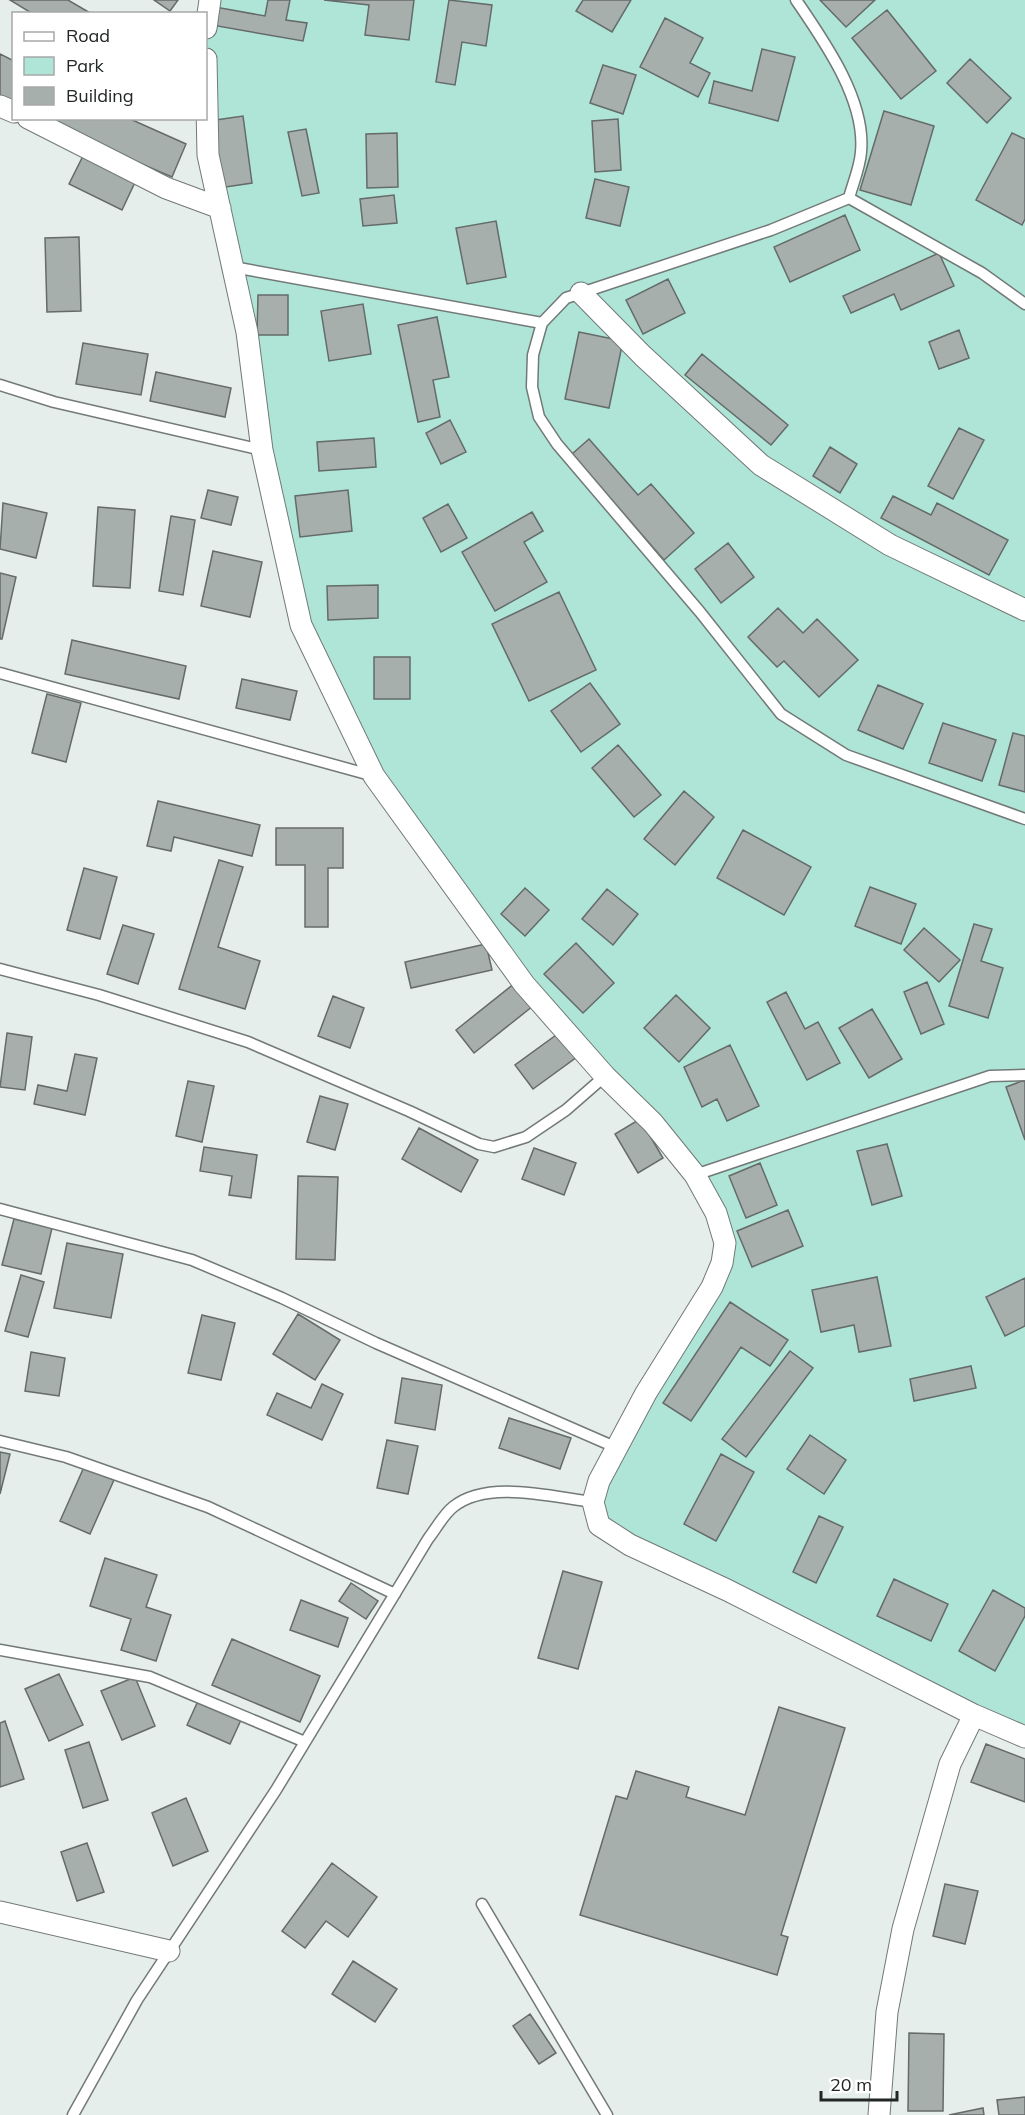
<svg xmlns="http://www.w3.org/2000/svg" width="1025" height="2115" viewBox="0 0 1025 2115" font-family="Mulish,sans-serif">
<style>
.green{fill:#aee5d7}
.building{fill:#a7afad;stroke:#646b69;stroke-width:1.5}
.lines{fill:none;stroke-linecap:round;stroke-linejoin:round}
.service-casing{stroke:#727977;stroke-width:13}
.minor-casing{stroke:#727977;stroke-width:23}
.service{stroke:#fff;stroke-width:10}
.minor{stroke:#fff;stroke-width:21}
</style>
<rect width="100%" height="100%" fill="#e6eeeb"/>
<path class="green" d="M200 0H1025V1732L608 1529 597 1503 720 1263 713 1212 380 779 307 623 274 454 222 273 199 152 206 118V14Z"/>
<path class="building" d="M10 0H68L92 14H33Z
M154 0H178L170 11Z
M268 0H290L286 20 307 23 303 41 206 24 210 6 265 16Z
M324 0H414L409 40 365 35 369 5Z
M449 0 492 5 486 46 462 42 455 85 436 82Z
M583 0H631L612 32 576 11Z
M820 0H875L846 27Z
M887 10 936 71 901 99 852 38Z
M665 18 703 38 690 63 710 73 698 97 640 67Z
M762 49 795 57 778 121 709 103 714 81 752 91Z
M0 54 14 61V105L0 98Z
M970 59 1011 98 987 123 947 83Z
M603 65 636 75 623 114 590 103Z
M884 111 934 126 911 205 860 190Z
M243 116 252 183 219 188 209 121Z
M54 118H128L186 144 172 177 51 125Z
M618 119 621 170 595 172 592 121Z
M306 129 319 193 302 196 288 132Z
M397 133 398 187 367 188 366 134Z
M1012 133 1025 139V219L1022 225 976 200Z
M85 152 137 178 122 210 69 184Z
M595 179 629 187 620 226 586 218Z
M394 195 397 223 363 226 360 199Z
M845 215 860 250 790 282 774 247Z
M496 221 506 277 467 284 456 228Z
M79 237 81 311 47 312 45 238Z
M939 253 954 286 901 310 894 294 851 313 843 296Z
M668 279 685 313 643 334 626 300Z
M258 295H288V335H257Z
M363 304 371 354 329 361 321 311Z
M437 317 449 377 433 380 440 417 418 422 398 325Z
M959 330 969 358 939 369 929 342Z
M579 332 623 341 609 408 565 399Z
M83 343 148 354 141 395 76 384Z
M702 354 788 425 771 445 685 375Z
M156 372 231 388 225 417 150 401Z
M450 420 466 452 441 464 426 433Z
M959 428 984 440 953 499 928 486Z
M374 438 376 467 319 471 317 442Z
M589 439 638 495 651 484 694 533 664 560 572 454Z
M830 447 857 464 840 493 813 476Z
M208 490 238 497 231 525 201 518Z
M348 490 352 531 300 537 295 496Z
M893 496 931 515 937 503 1008 540 989 575 881 518Z
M3 503 47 513 36 558 0 549Z
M448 504 467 538 441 552 423 518Z
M98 507 135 510 130 588 93 586Z
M532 512 543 531 524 542 547 582 495 611 462 552Z
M171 516 195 520 183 595 159 591Z
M728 543 754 577 721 603 695 569Z
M213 551 262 562 250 617 201 606Z
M0 573 16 577 2 639H0Z
M378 585V618L328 620 327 586Z
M559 592 596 670 529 701 492 624Z
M778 608 803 633 817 619 858 660 819 697 784 661 777 667 748 637Z
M72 640 186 666 179 699 65 674Z
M374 657H410V699H374Z
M242 679 297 691 290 720 236 708Z
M590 683 620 724 581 752 551 711Z
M878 685 923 704 903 749 858 730Z
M47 694 81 703 66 762 32 753Z
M943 723 996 740 982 781 929 763Z
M1013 733 1025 736V792L999 785Z
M618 745 661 795 634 817 592 768Z
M684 791 714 817 675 865 644 839Z
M158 801 260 825 252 856 174 837 171 851 147 846Z
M276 828H343V868H328V927H305V865H276Z
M743 830 811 867 784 915 717 878Z
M219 860 243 867 218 947 260 961 245 1009 179 989Z
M84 868 117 877 100 939 67 930Z
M870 887 916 904 901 944 855 926Z
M525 888 549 910 525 936 501 914Z
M607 889 638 914 613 945 582 919Z
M974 924 992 929 981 961 1003 968 988 1018 949 1006Z
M123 925 154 934 138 984 107 974Z
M924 928 960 960 939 982 904 950Z
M576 943 614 983 583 1013 544 974Z
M486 944 492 970 411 988 405 962Z
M927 982 944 1024 921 1034 904 992Z
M515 983 533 1006 474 1053 456 1030Z
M786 992 805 1029 818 1022 840 1063 807 1080 767 1002Z
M676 995 710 1028 679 1062 644 1028Z
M333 996 364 1008 350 1048 318 1036Z
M872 1009 902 1059 869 1078 839 1028Z
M563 1030 581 1054 533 1089 515 1065Z
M7 1033 32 1037 25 1090 0 1087Z
M730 1045 759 1106 727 1121 717 1099 702 1107 684 1067Z
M75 1054 97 1058 85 1115 34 1104 38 1085 67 1091Z
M1025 1080V1140L1006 1087Z
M188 1081 214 1086 202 1142 176 1136Z
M320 1096 348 1104 335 1150 307 1142Z
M640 1119 663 1158 638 1173 615 1134Z
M419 1128 478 1160 461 1192 402 1159Z
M887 1144 902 1196 872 1205 857 1151Z
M204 1147 257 1155 251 1198 229 1195 232 1176 200 1171Z
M534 1148 576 1163 564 1195 522 1179Z
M760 1163 777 1205 746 1218 729 1176Z
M298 1176 338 1177 335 1260 296 1259Z
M788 1210 803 1246 752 1267 737 1231Z
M14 1219 52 1228 41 1274 2 1265Z
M67 1243 123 1254 111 1318 54 1308Z
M21 1275 44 1282 28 1337 5 1331Z
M877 1277 891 1346 859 1352 854 1325 821 1332 812 1290Z
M1025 1278V1326L1005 1336 986 1297Z
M730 1302 788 1340 770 1366 741 1347 691 1421 663 1403Z
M298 1314 340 1340 315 1380 273 1354Z
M202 1315 235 1323 221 1380 188 1373Z
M790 1351 813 1368 746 1457 722 1439Z
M31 1352 65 1358 59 1396 25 1391Z
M971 1366 976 1388 914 1401 910 1379Z
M402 1378 442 1385 435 1430 395 1423Z
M322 1384 343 1394 322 1440 267 1415 277 1393 311 1408Z
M509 1418 571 1438 560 1469 499 1448Z
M810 1435 846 1460 824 1494 787 1469Z
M387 1440 418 1446 408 1494 377 1488Z
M0 1452 10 1454 0 1494Z
M721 1454 754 1472 716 1541 684 1524Z
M84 1467 114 1480 90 1534 60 1521Z
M819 1516 843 1527 816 1583 793 1572Z
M105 1558 157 1575 146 1607 171 1615 156 1661 121 1650 131 1619 90 1606Z
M563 1571 602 1582 578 1669 538 1658Z
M894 1579 948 1604 931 1641 877 1616Z
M351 1583 378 1601 366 1619 339 1601Z
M993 1590 1025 1608V1616L995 1671 959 1651Z
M301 1600 348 1618 338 1647 290 1630Z
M232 1639 320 1676 300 1722 212 1685Z
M59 1674 83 1725 49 1741 25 1689Z
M135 1677 155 1726 122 1740 101 1691Z
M198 1701 241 1720 230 1744 187 1725Z
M779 1707 845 1728 781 1935 788 1937 777 1975 580 1915 616 1796 627 1799 636 1771 689 1787 686 1797 745 1815Z
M5 1721 24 1779 0 1787V1723Z
M89 1742 108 1800 83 1808 65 1750Z
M986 1744 1025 1759V1802L971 1782Z
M186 1798 208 1851 173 1866 152 1813Z
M87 1843 104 1892 77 1901 61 1852Z
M332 1863 377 1897 348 1937 326 1921 305 1948 282 1931Z
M945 1884 978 1891 965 1944 933 1936Z
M353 1961 397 1989 375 2022 332 1994Z
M530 2014 556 2053 539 2064 513 2026Z
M909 2033 944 2034 943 2111H908Z
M1025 2097V2115H999L997 2100Z
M983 2108 984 2115H949Z"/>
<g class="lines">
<defs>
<path id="service" d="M796 0C824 41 866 100 861 152 860 167 853 183 849 198L771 230 566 298 542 323 533 355 532 387 539 417 557 444 700 612 781 714 846 755 1025 819
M849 198 982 273 1025 304
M233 267 542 323
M0 385 54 402 262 450
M0 673 374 776
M0 969 99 995 248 1042 409 1111 479 1144 494 1147 526 1137 566 1110 605 1076
M695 1175 990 1076 1025 1075
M0 1209 192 1260 282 1298 376 1343 615 1447
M0 1441 66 1457 208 1507 395 1594
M0 1650 150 1677 305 1742
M482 1904 607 2115
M73 2115 137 2000 276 1790 428 1539C436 1529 443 1515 453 1507 487 1479 552 1497 593 1502"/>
<path id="minor" d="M206 28 210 0
M206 59 208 155 247 332 262 450 301 625 374 776 524 984 605 1076 653 1123 695 1175 716 1213 725 1243 722 1263 712 1287 646 1393 599 1481 593 1502 599 1525 630 1545 727 1590 974 1715 1025 1737
M0 106 14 112
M28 118 166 188 220 208
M581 293 643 356 761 465 890 545 1025 610
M0 1912 169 1951
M879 2115 887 2012 903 1929 950 1764 974 1715"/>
</defs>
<use href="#service" class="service-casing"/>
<use href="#minor" class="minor-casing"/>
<use href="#service" class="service"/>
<use href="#minor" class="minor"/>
</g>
<rect x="12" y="12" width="195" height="108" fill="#ffffff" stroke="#a7a8a8" stroke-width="1.5"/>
<rect x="24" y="32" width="30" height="9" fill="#ffffff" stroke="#a7a8a8" stroke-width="1.5"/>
<text x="66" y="42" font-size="18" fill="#232626">Road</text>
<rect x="24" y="57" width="30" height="18" fill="#aee5d7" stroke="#a7a8a8" stroke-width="1.5"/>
<text x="66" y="72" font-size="18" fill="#232626">Park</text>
<rect x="24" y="87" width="30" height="18" fill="#a7afad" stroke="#a7a8a8" stroke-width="1.5"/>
<text x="66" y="102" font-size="18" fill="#232626">Building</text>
<path d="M821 2091v9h76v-9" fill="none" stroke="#232626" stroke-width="3"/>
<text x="830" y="2091" font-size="18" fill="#232626" stroke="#ffffff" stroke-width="4.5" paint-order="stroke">20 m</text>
</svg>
